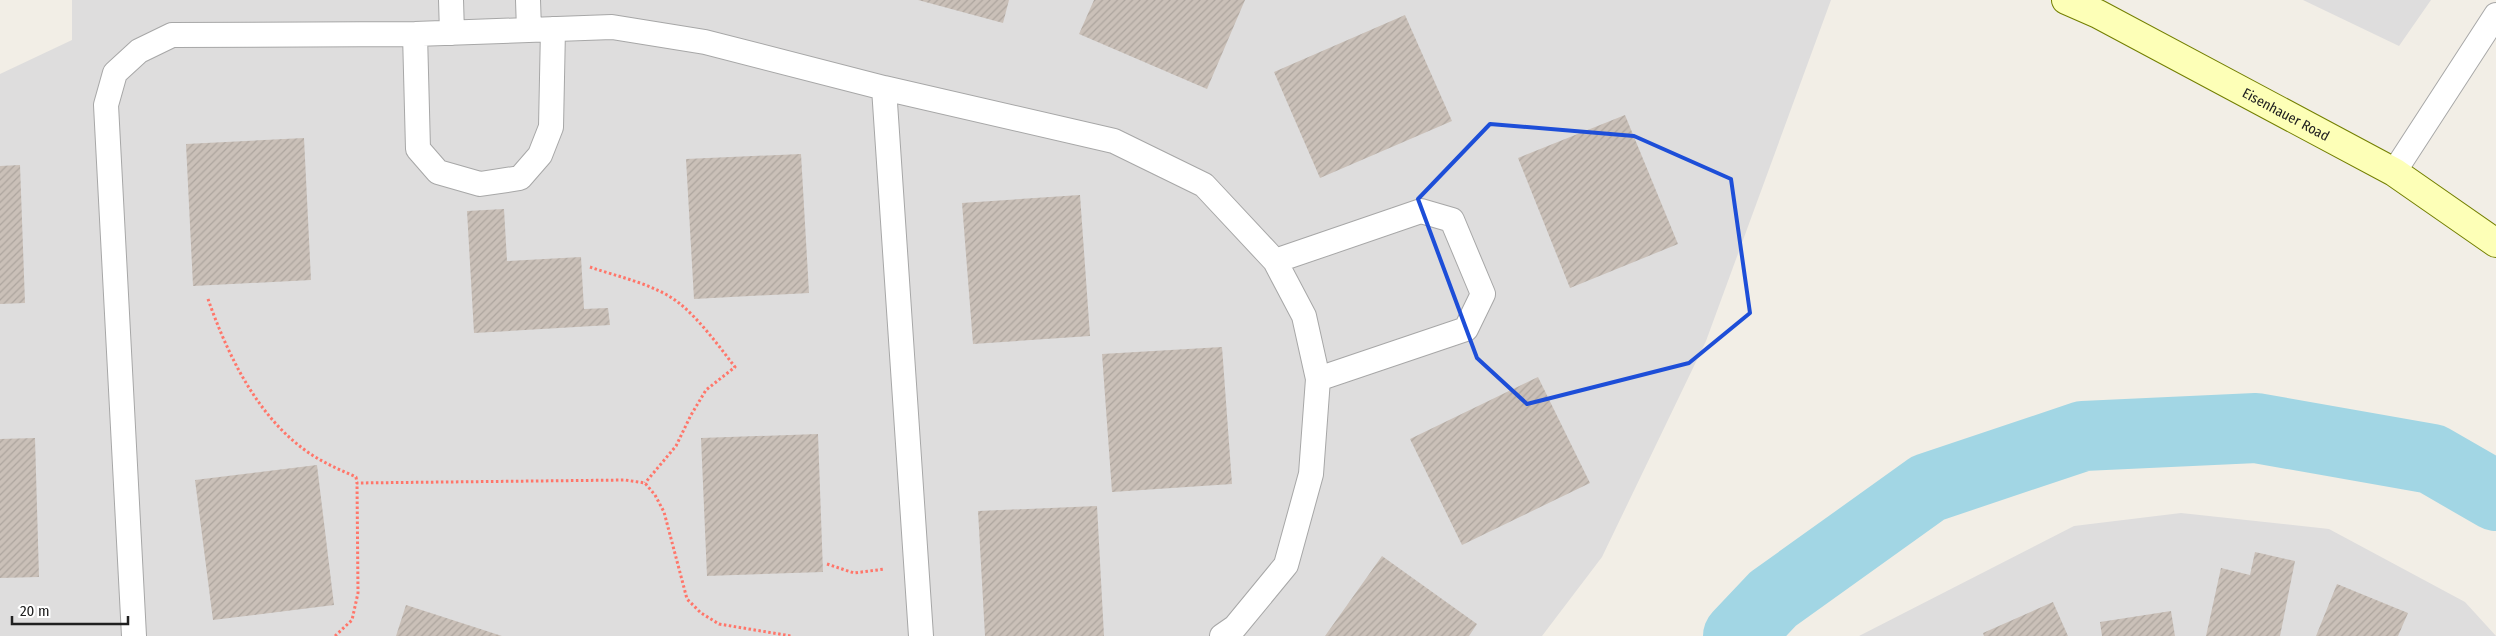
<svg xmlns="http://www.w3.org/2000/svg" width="2496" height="636" viewBox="0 0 2496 636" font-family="'Fira Sans Condensed',sans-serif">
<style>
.residential{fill:#dedddd}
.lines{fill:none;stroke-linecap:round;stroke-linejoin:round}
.river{stroke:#a2d6e4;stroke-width:70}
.building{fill:url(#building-hatch)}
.lane-casing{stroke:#a7a7a7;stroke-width:26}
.secondary-casing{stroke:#737f00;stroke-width:30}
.path{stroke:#ff766a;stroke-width:3;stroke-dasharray:2.5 2.5;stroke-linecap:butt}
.lane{stroke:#fff;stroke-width:24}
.secondary{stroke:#fdffb7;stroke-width:28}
.marked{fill:none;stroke:#1d4ed8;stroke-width:4;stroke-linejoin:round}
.labels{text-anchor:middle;stroke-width:4.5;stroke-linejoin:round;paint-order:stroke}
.street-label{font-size:14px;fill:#202020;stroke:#fff}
</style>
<defs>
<pattern id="building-hatch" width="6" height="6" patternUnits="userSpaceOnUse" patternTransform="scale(1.25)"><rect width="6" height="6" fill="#cac0b8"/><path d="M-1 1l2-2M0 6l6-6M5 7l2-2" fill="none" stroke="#ada59e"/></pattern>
</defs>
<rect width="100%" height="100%" fill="#f2eee6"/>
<path class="residential" d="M72 0H1831L1706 341 1602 557 1542 636H0V74L72 40Z
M2303 0H2431L2399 46Z
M2181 513 2329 529 2465 602 2496 636H1859L2074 526Z"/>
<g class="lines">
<path class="river" d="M1738 636 1773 599 1928 488 2083 436 2256 428 2432 459 2496 496"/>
</g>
<path class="building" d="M918 0H1009L1003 23Z
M1094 0H1245L1207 89 1079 34Z
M1405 15 1452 121 1320 178 1274 72Z
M1625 115 1678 244 1570 288 1518 158Z
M304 138 311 280 193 286 186 144Z
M801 154 809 293 694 299 686 159Z
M20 165 25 303 0 304V166Z
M1080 195 1090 336 973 344 962 203Z
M504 209 507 261 581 257 584 309 608 308 610 325 474 333 467 211Z
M1222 347 1232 484 1112 492 1102 354Z
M1538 377 1590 483 1462 545 1410 439Z
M818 434 823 572 707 576 701 438Z
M35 438 39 577 0 578V439Z
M317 465 334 605 213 620 195 480Z
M1097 506 1104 636H985L978 511Z
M2255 552 2295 561 2280 636H2206L2221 568 2250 575Z
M1382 556 1477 624 1469 636H1325Z
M2337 584 2408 613 2398 636H2316Z
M2053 602 2068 636H1984L1983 633Z
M406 605 502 636H396Z
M2171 611 2175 636H2102L2100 622Z"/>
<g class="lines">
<defs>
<path id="lane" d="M451 0 452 33
M528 0 529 30
M415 34 418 149 438 172 480 184 520 178 540 155 551 127 553 29
M884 88 921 636
M2394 172 2496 15
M1275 261 1421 211 1452 220 1483 294 1466 329 1318 379
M134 636 106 105 115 73 139 51 172 35 415 34 612 27 705 42 884 88 1114 141 1204 185 1275 261 1304 316 1318 379 1311 474 1286 565 1235 627 1222 636"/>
<g id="secondary">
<path id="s1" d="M2066 0 2098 14 2394 172 2496 243"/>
</g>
</defs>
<use href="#lane" class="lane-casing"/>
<use href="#secondary" class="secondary-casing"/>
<path class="path" d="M590 267C618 277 655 284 679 303 700 320 718 345 735 367L706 390 691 415 676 446 645 483
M208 299C228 356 258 418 309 453 324 463 340 470 356 477L357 483 625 480 645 483 655 495 664 512 687 599 701 613 719 624 791 636
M827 564 854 573 885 569
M335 636 352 620 358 593 357 482"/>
<use href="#lane" class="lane"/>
<use href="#secondary" class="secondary"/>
</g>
<path class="marked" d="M1490 124 1634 136 1731 179 1750 313 1689 363 1527 404 1477 358 1418 199Z"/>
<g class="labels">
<g class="street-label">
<text dy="5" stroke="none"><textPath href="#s1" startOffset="248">Eisenhauer Road</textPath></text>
</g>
</g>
<path d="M12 616v8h116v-8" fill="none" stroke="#202020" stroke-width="2.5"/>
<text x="20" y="616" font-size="15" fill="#202020" stroke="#ffffff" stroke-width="4" paint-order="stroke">20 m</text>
</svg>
